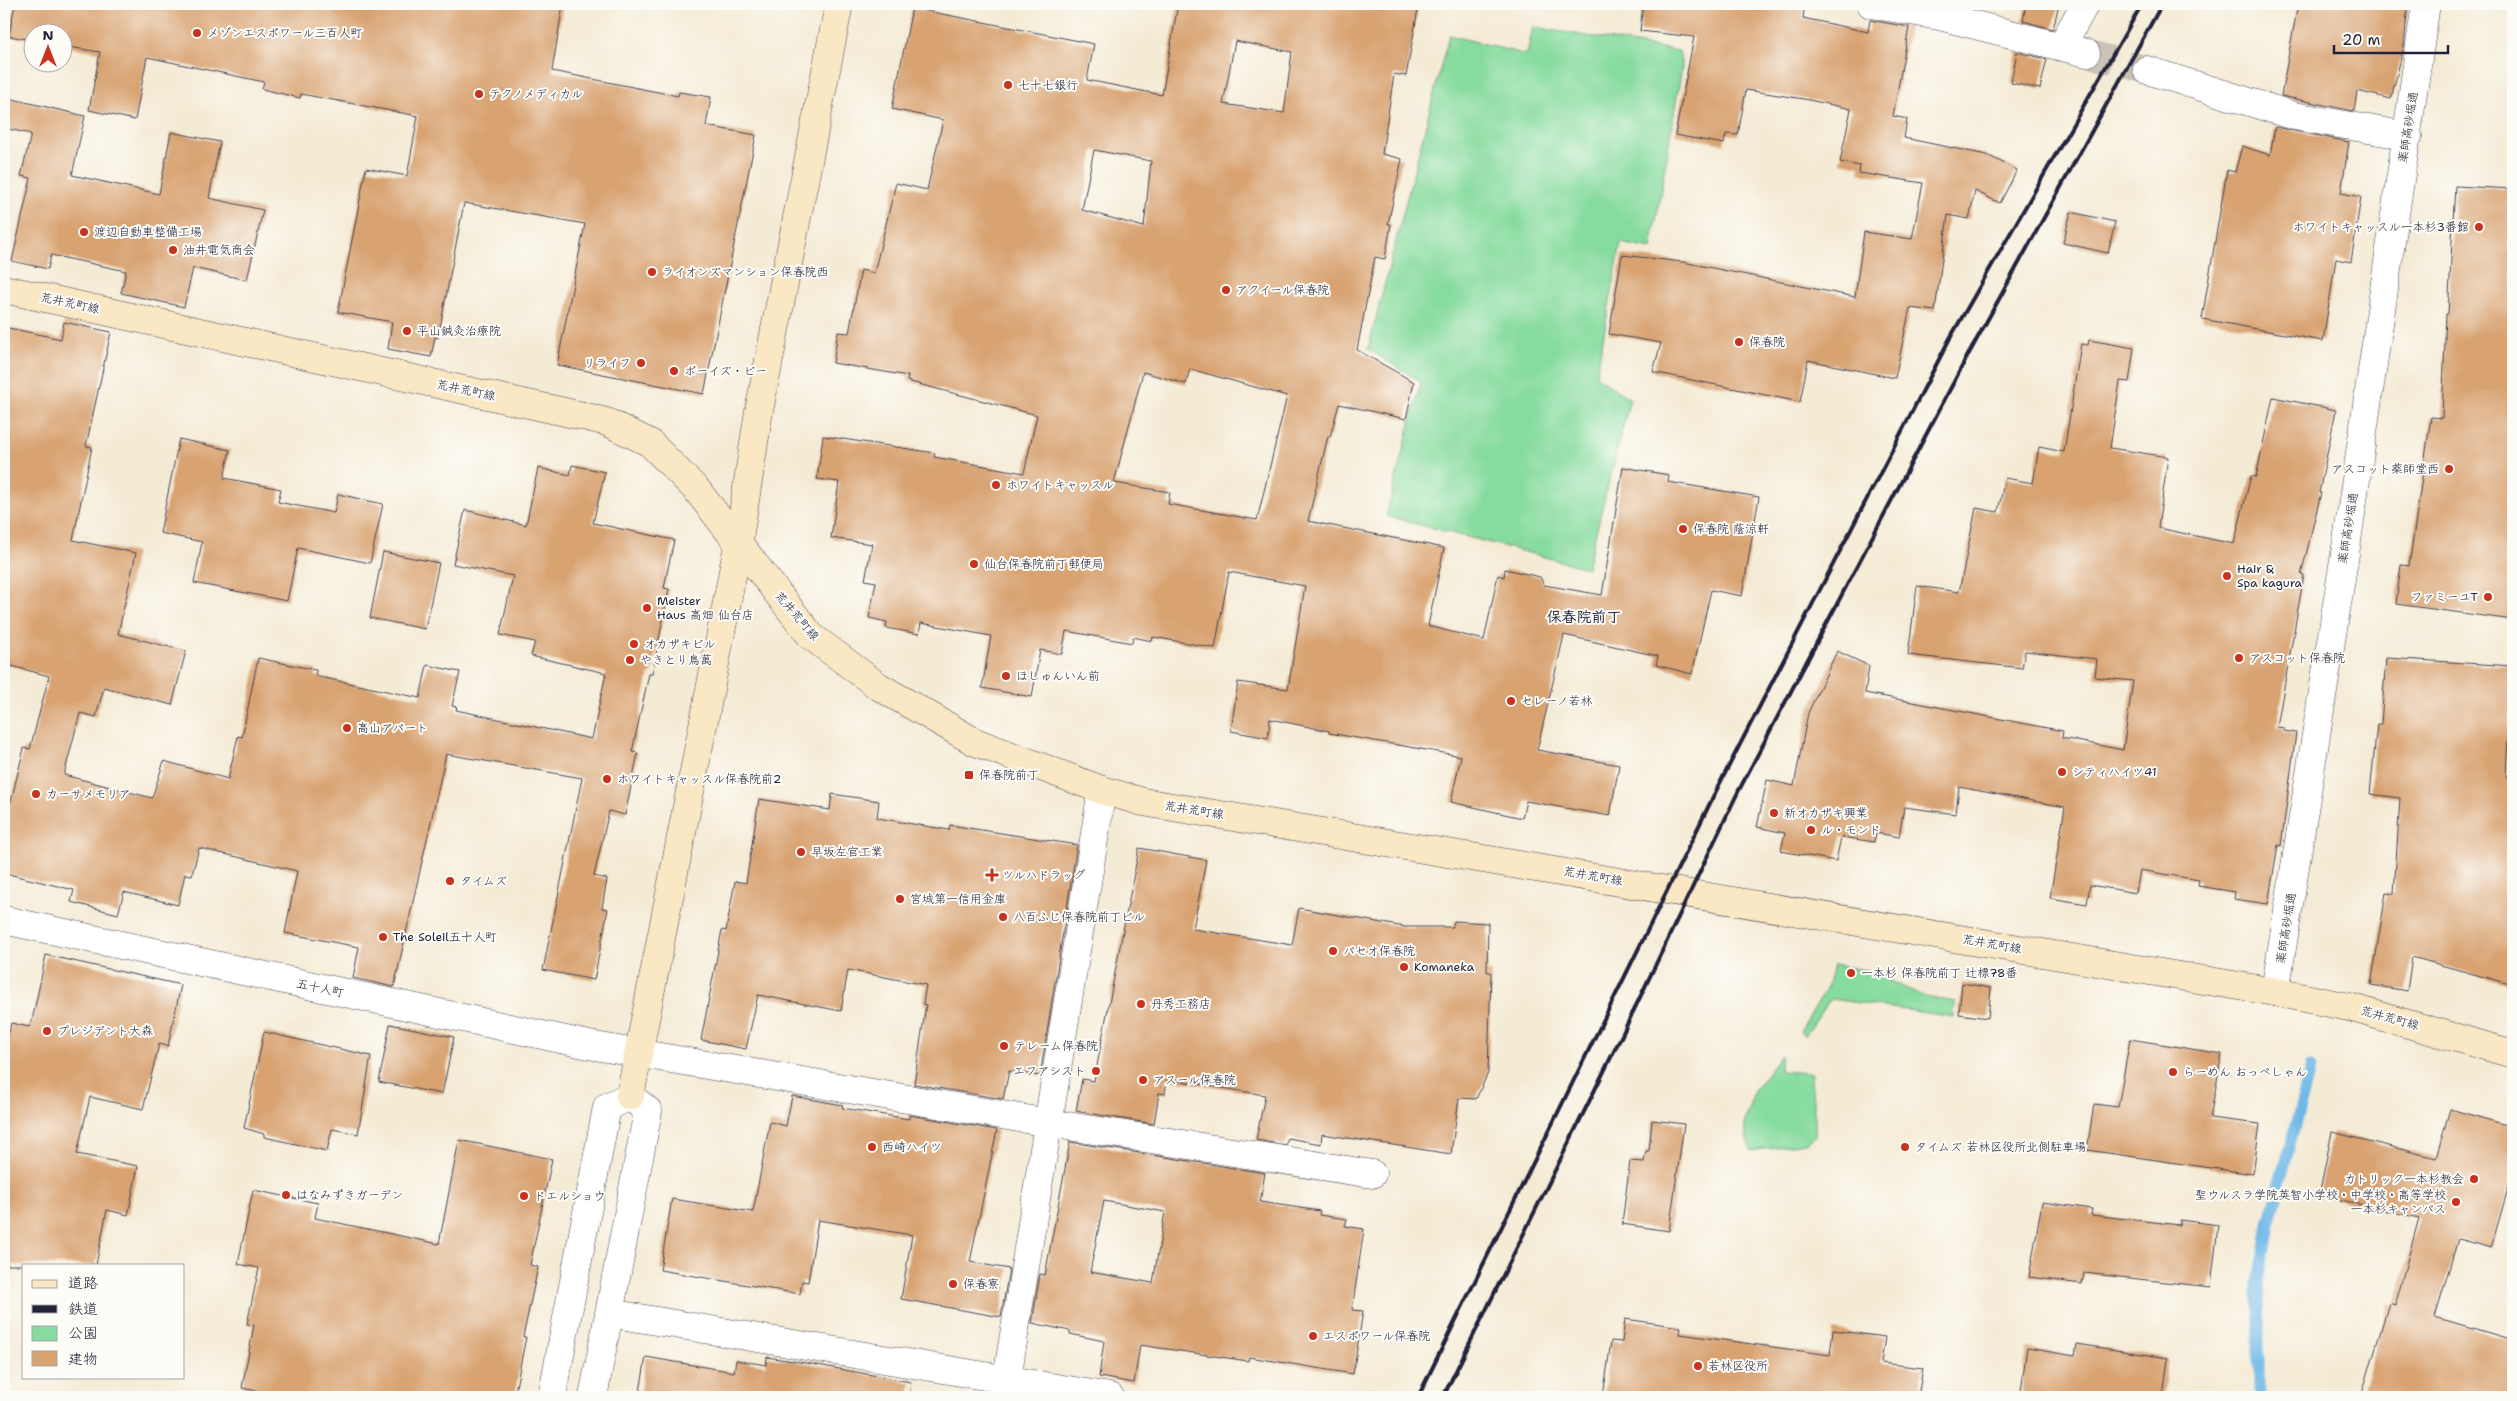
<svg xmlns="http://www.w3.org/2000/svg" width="2517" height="1401" viewBox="0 0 2517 1401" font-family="'Shantell Sans','Klee One',sans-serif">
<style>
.green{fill:#86db9e;stroke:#547e6c}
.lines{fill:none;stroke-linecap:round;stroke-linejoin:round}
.stream{stroke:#6eb7e6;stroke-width:11}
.building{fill:#d8a271;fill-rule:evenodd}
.street-tunnel{stroke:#cac3b6;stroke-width:28;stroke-dasharray:28 14;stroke-linecap:butt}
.street-casing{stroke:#424052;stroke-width:29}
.secondary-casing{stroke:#424052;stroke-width:29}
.street{stroke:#fff;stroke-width:28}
.secondary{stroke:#fae7c3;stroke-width:28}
.rail{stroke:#22223b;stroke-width:4}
.poi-dot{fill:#c8321e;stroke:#fdfcf7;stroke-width:2}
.labels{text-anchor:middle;stroke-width:4;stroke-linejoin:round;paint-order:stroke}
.poi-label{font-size:12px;fill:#22223b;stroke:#fdfcf7;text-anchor:start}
.street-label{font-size:12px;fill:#22223b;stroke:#fdfcf7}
.quarter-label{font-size:15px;font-weight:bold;fill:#22223b;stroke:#fdfcf7}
</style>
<rect width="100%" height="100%" fill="#fdfcf7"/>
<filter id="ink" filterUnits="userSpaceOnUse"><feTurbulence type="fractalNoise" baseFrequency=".02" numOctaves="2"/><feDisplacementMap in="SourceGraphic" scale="10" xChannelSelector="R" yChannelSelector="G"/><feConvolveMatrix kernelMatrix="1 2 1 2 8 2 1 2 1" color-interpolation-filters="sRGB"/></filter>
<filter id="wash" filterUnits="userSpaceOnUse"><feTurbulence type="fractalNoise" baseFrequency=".0096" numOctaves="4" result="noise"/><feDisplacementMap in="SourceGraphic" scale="20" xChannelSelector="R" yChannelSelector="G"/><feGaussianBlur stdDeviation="1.12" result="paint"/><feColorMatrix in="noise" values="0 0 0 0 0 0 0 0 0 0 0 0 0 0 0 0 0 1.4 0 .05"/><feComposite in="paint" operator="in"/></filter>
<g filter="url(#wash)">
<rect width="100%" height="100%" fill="#f4ebd5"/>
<path class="green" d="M1533 27 1679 51 1682 67 1651 249 1621 243 1596 376 1630 399 1587 568 1386 516 1421 382 1368 349 1449 35 1527 55Z
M1833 965 1866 970 1925 997 1955 1002 1954 1017 1831 999 1805 1036 1800 1032 1827 987Z
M1781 1055 1780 1071 1811 1073C1811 1096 1816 1114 1815 1136L1805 1143 1751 1151 1744 1124 1754 1091Z"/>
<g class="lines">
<path class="stream" d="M2259 1397V1282L2269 1224 2311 1066"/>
</g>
<g id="blocks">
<path class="building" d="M15 4H563L552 71 678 96 679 92 711 97 706 126 756 135 704 394 557 365 585 224 464 203 438 338 435 337 431 357 388 349 392 322 338 312 366 168 407 176 418 116 301 94 300 98 262 89 264 82 147 57 135 120 89 110 100 52 62 46V32H32V40L9 36Z
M1178 4H1419L1406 76 1394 74 1382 154 1402 159 1388 224H1391L1385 259 1375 257 1357 350 1414 382 1406 419 1339 404 1330 437 1328 436 1308 521 1444 548 1428 626 1484 640 1498 575 1504 577 1505 569 1540 577 1544 585 1602 595 1623 467 1669 475 1668 482 1759 497 1742 596 1711 590 1692 674 1656 665 1658 656 1564 635 1537 750 1619 765 1610 816 1526 801 1522 818 1451 802 1461 756 1329 733V731L1270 719 1268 738 1231 731 1238 682 1288 689 1305 586 1229 572 1215 648 1153 637 1152 641 1133 637 1132 643 1066 631 1062 654 1040 650 1032 697 982 688 991 636 921 623 919 634 886 628 887 622 869 618 876 582 865 580 872 544 831 538 839 482 817 479 823 436 935 453 934 457 1024 473 1037 415 907 381 908 376 833 363 838 332 849 333 861 270 874 273 896 183 927 190 943 120 892 109 912 8 1094 44 1087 80 1162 95ZM1235 41 1292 52 1284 113 1223 104ZM1094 150 1151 161 1144 227 1082 210ZM1190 369 1287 396 1257 520 1168 504 1170 492 1114 483 1143 372 1186 384Z
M1643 4H1805L1803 18 1868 32 1870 20 1909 27 1893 116 1907 119 1904 138 1987 155 2017 170 2000 203 1975 191 1969 219 1948 215 1935 311 1910 308 1895 378 1808 360 1800 402 1653 372 1661 343 1609 334 1622 255 1683 262 1855 297 1864 232 1912 239 1923 183 1859 173 1860 166 1840 162 1851 109 1804 99 1746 90 1738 135 1726 134 1724 144 1675 135 1694 37 1640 31Z
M2026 4H2059L2053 29 2023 21Z
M2298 4H2408L2404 46 2391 99 2357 91 2354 111 2281 96Z
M2017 52 2047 59 2040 89 2011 83Z
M4 97 85 116 72 175 159 194 171 132 220 142 209 198 263 210 247 280 193 268 184 307 121 293 126 271 51 255 48 269 12 261 31 178 21 176 31 134 4 128Z
M2275 127 2349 142 2341 193 2361 197 2351 262 2336 259 2323 341 2202 319 2227 170 2235 172 2242 146 2270 155Z
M2455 186 2513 189V620L2396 604 2401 565 2409 566 2431 417 2442 418 2446 314H2448Z
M2071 212 2115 222 2108 253 2063 243Z
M64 322 111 332 86 446 92 447 73 540 136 553 118 634 186 651 172 705 104 687 96 717 80 713 64 775 152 798 164 761 228 779 238 736 242 737 258 658 316 670 315 676 420 698 427 665 460 672 452 706 457 707 456 710 592 739 606 673 531 656 535 642 500 635 513 576 453 564 465 510 526 525 538 468 570 475 572 465 605 472 593 523 674 540 664 588 669 589 652 674H649L632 752 638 753 625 815 609 811 594 876 607 879 602 908 608 909 594 980 543 970 582 778 446 754 394 987 353 978 359 947 285 933 297 871 199 848 192 875 185 874 178 905 124 892 118 914 71 902 74 890 4 873V830L24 748 30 749 49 676 4 664V327L61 339Z
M2089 340 2134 348 2129 382 2120 381 2110 448 2168 457 2158 528 2234 544 2251 476 2256 477 2273 397 2336 410 2319 493H2321L2301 575H2304L2277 727 2284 728V731L2296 733 2281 846 2278 845 2268 904 2234 899 2235 892 2198 886 2199 880 2140 870 2136 893 2090 885 2087 904 2050 898 2065 807 1959 787 1956 814 1904 807 1899 837 1876 833 1874 842 1841 837 1836 861 1781 851 1785 833 1757 827 1767 780 1794 786 1808 713 1837 651 1869 666 1865 693 2063 731 2062 738 2123 750 2133 681 2095 677 2097 659 2025 651 2022 668 1908 655 1917 586 1959 592 1976 508 1998 512 2005 478 2033 483 2039 447 2064 452 2081 344 2088 345Z
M179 439 230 450 224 478 281 489 278 502 334 513 338 494 383 504 370 563 298 548 287 601 194 583 202 542 160 533Z
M383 552 439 563 425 629 370 618Z
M2386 658 2513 666V714H2509L2506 777 2513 778V985L2412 957 2407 991 2371 985 2386 893 2394 894 2400 798 2370 794 2377 724H2381Z
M832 794 879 801 877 818 949 830 950 825 1077 845 1040 1076 1009 1071 1003 1099 914 1084 926 1005 923 1004 926 985 848 970 841 1011 758 995 746 1049 701 1040 722 930 726 931 735 881 746 883 759 799 830 810Z
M1139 848 1206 860 1193 929 1292 945 1299 908 1405 927H1453L1454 921 1488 923 1487 972H1491L1488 1073 1476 1099 1459 1098 1451 1154 1322 1134 1321 1144 1288 1138 1286 1145 1256 1140 1265 1095 1167 1079 1165 1094 1159 1093 1154 1124 1076 1111 1082 1079 1094 1081Z
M46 955 181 985 168 1046 159 1044 143 1109 90 1097 77 1154 138 1166 128 1215 107 1210 96 1265H4V1055L11 1023 29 1027 32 1021Z
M1962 983 1991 988 1988 1018 1959 1014Z
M390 1024 454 1037 442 1094 379 1082Z
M264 1032 371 1056 358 1134 332 1129 327 1151 264 1137V1134L244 1128Z
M2130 1039 2222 1054 2210 1118 2260 1124 2253 1174 2087 1150 2094 1104 2118 1107Z
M792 1096 843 1105 842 1108 909 1119V1115L997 1130 970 1262 1009 1269 1001 1317 901 1299 912 1235 818 1220 808 1282 802 1281 800 1294 660 1270 672 1199 753 1212 770 1122 786 1126Z
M2450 1109 2513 1127V1171L2491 1248 2458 1239 2435 1317 2513 1340V1397H2361L2389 1303 2395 1305 2419 1218 2319 1195 2332 1132 2436 1158Z
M1652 1120 1684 1124 1669 1231 1622 1224 1630 1161 1644 1162 1646 1151H1649Z
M459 1140 552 1159 530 1265 538 1267 523 1337H526L514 1397H289L242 1388 254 1325 247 1324 259 1268 238 1264 253 1190 318 1203 315 1218 439 1244Z
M1070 1142 1265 1173 1260 1202 1320 1211 1319 1215 1347 1219 1345 1226 1364 1229 1352 1310 1363 1311 1353 1374 1249 1357 1248 1361 1140 1345 1134 1383 1099 1377 1104 1341 1070 1334V1331L1032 1323 1040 1274 1045 1275ZM1104 1201 1165 1212 1153 1283 1090 1272Z
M2042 1202 2092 1209 2091 1215 2180 1225V1220L2218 1225 2211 1287 2084 1273 2082 1284 2029 1277Z
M1625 1319 1681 1327 1680 1334 1830 1355 1833 1330 1885 1337 1881 1363 1923 1368 1918 1397H1603L1611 1341 1622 1342Z
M2077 1344 2168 1358 2163 1397H2020L2027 1348 2075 1356Z
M646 1357 734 1372 736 1360 766 1365 767 1357 812 1364 911 1382 909 1397H639Z"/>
</g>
</g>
<g filter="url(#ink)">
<use href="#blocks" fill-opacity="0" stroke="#424052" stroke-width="1"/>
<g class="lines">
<path class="street-tunnel" d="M2086 53 2147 70"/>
<defs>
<path id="street" d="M1871 4 1939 16 2086 53
M2061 47 2085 4
M2147 70 2294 116 2408 136
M4 920 589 1045 1049 1123 1372 1174
M2275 992 2347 541 2426 4
M609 1313 1110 1397
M552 1397 607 1107 630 1096 648 1111 593 1397
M1004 1397 1102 790"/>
<path id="secondary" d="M4 289 583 416 607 422 650 443 696 489 811 636 878 686 975 742 1102 790 1143 802 2275 992 2349 1007 2513 1054
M630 1096 707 705 738 545 759 411 839 4"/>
</defs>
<use href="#street" class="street-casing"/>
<use href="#secondary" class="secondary-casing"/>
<use href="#street" class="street"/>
<use href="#secondary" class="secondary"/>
<path class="rail" d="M1418 1397 1718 787 1949 340 2142 4
M1443 1397 1622 1035 1738 792 1967 357 2162 4"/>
</g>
</g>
<g class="poi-dot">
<circle cx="197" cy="33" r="5"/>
<circle cx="1008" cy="85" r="5"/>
<circle cx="479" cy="94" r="5"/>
<circle cx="2479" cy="227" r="5"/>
<circle cx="84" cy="232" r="5"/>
<circle cx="173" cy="250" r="5"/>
<circle cx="652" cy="272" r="5"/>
<circle cx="1226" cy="290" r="5"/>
<circle cx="407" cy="331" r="5"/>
<circle cx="1739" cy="342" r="5"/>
<circle cx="641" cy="363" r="5"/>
<circle cx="674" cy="371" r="5"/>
<circle cx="2449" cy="469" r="5"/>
<circle cx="996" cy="485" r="5"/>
<circle cx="1683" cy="529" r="5"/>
<circle cx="974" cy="564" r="5"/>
<circle cx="2227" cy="576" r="5"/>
<circle cx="2488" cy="597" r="5"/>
<circle cx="647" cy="608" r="5"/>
<circle cx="634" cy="644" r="5"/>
<circle cx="2239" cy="658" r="5"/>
<circle cx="630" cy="660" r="5"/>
<circle cx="1006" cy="676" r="5"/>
<circle cx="1511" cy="701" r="5"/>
<circle cx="347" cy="728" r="5"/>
<circle cx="2062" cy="772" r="5"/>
<rect x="964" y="770" width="10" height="10" rx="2.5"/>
<circle cx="607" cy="779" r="5"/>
<circle cx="36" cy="794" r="5"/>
<circle cx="1774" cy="813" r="5"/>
<circle cx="1811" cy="830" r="5"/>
<circle cx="801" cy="852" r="5"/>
<path d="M989.5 867.5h5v5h5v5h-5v5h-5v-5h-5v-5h5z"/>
<circle cx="450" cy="881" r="5"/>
<circle cx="900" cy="899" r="5"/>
<circle cx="1003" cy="917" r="5"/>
<circle cx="383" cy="937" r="5"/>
<circle cx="1333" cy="951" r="5"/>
<circle cx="1404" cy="967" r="5"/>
<circle cx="1851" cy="973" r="5"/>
<circle cx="1141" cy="1004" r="5"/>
<circle cx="47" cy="1031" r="5"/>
<circle cx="1004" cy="1046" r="5"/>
<circle cx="1096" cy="1071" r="5"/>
<circle cx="2173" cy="1072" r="5"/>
<circle cx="1143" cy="1080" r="5"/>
<circle cx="872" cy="1147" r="5"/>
<circle cx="1905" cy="1147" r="5"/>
<circle cx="2474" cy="1179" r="5"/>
<circle cx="286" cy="1195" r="5"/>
<circle cx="524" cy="1196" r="5"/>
<circle cx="2456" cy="1202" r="5"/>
<circle cx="953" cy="1284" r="5"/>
<circle cx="1313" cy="1336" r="5"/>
<circle cx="1698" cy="1366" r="5"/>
</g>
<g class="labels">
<g class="poi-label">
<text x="207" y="37">メゾンエスポワール三百人町</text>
<text x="1018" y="89">七十七銀行</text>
<text x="489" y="98">テクノメディカル</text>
<text x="2469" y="231" text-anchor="end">ホワイトキャッスル一本杉3番館</text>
<text x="94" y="236">渡辺自動車整備工場</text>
<text x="183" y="254">油井電気商会</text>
<text x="662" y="276">ライオンズマンション保春院西</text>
<text x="1236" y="294">アクイール保春院</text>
<text x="417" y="335">平山鍼灸治療院</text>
<text x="1749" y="346">保春院</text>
<text x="631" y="367" text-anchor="end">リライフ</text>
<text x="684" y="375">ボーイズ・ビー</text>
<text x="2439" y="473" text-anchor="end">アスコット薬師堂西</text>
<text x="1006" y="489">ホワイトキャッスル</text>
<text x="1693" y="533">保春院 蔭涼軒</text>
<text x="984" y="568">仙台保春院前丁郵便局</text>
<text x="2237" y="573">Hair &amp;<tspan x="2237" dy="14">Spa kagura</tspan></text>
<text x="2478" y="601" text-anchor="end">ファミーユT</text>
<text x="657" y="605">Meister<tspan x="657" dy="14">Haus 高畑 仙台店</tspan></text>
<text x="644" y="648">オカザキビル</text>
<text x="2249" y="662">アスコット保春院</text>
<text x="640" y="664">やきとり鳥萬</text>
<text x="1016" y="680">ほしゅんいん前</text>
<text x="1521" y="705">セレーノ若林</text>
<text x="357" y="732">高山アパート</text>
<text x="2072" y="776">シティハイツ41</text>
<text x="979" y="779">保春院前丁</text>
<text x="617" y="783">ホワイトキャッスル保春院前2</text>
<text x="46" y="798">カーサメモリア</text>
<text x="1784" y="817">新オカザキ興業</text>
<text x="1821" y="834">ル・モンド</text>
<text x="811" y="856">早坂左官工業</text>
<text x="1002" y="879">ツルハドラッグ</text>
<text x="460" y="885">タイムズ</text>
<text x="910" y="903">宮城第一信用金庫</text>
<text x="1013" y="921">八百ふじ保春院前丁ビル</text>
<text x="393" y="941">The Soleil五十人町</text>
<text x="1343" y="955">パセオ保春院</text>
<text x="1414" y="971">Komaneka</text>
<text x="1861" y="977">一本杉 保春院前丁 辻標78番</text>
<text x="1151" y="1008">丹秀工務店</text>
<text x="57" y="1035">プレジデント大森</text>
<text x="1014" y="1050">テレーム保春院</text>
<text x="1086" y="1075" text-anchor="end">エフアシスト</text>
<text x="2183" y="1076">らーめん おっぺしゃん</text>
<text x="1153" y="1084">アスール保春院</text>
<text x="882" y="1151">西崎ハイツ</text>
<text x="1915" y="1151">タイムズ 若林区役所北側駐車場</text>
<text x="2464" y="1183" text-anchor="end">カトリック一本杉教会</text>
<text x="296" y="1199">はなみずきガーデン</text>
<text x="2446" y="1199" text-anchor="end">聖ウルスラ学院英智小学校・中学校・高等学校<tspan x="2446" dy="14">一本杉キャンパス</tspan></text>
<text x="534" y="1200">ドエルショウ</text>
<text x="963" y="1288">保春寮</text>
<text x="1323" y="1340">エスポワール保春院</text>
<text x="1708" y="1370">若林区役所</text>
</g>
<g class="street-label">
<text transform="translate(2408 127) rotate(-81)" y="4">薬師高砂堀通</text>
<text transform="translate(70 303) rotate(12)" y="4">荒井荒町線</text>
<text transform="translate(466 390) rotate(12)" y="4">荒井荒町線</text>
<text transform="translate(2348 528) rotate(-81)" y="4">薬師高砂堀通</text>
<text transform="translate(797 616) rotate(49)" y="4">荒井荒町線</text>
<text transform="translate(1194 810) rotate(9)" y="4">荒井荒町線</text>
<text transform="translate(1593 876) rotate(10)" y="4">荒井荒町線</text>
<text transform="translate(2286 928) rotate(-81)" y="4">薬師高砂堀通</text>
<text transform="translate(1992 944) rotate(10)" y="4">荒井荒町線</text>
<text transform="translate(320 988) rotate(12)" y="4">五十人町</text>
<text transform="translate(2390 1018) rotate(15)" y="4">荒井荒町線</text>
</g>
<g class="quarter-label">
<text x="1584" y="622">保春院前丁</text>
</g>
</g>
<rect width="2517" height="1401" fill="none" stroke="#fdfcf7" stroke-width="20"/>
<rect x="22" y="1264" width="162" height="115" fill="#fdfcf7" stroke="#a5a5ac"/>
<rect x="32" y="1280" width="25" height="8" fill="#fae7c3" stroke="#a5a5ac"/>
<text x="68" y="1288" font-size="15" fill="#22223b">道路</text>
<rect x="32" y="1305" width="25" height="8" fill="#22223b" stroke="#a5a5ac"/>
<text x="68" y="1314" font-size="15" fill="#22223b">鉄道</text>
<rect x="32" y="1326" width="25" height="15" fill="#86db9e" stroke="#a5a5ac"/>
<text x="68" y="1338" font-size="15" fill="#22223b">公園</text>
<rect x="32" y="1351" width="25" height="15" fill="#d8a271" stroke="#a5a5ac"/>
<text x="68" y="1364" font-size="15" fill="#22223b">建物</text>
<g transform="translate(48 48)"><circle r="24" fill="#fdfcf7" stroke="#a5a5ac"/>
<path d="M0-4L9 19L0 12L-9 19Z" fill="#c8321e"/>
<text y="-8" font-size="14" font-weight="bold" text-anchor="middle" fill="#22223b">N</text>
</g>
<path d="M2334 45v8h114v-8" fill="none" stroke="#22223b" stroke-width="2.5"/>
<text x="2342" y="45" font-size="15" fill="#22223b" stroke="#fdfcf7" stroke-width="4" paint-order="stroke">20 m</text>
</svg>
